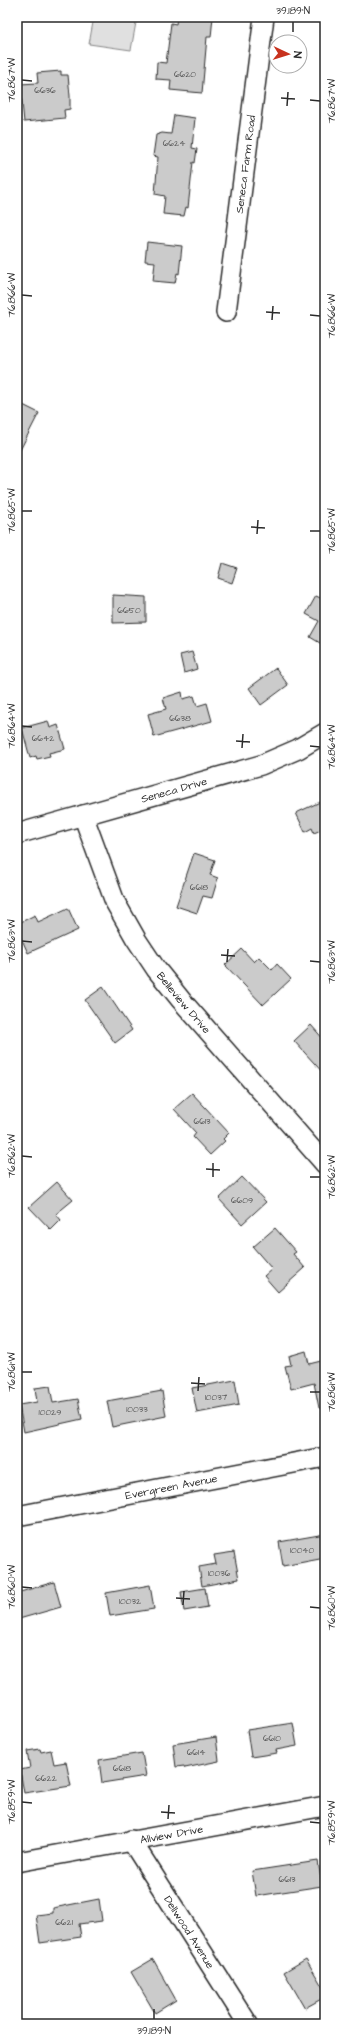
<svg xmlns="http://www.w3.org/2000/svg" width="342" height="2041" viewBox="0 0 342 2041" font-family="'Architects Daughter',sans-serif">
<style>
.green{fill:#e0e0e0;stroke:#868686}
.building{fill:#cbcbcb;stroke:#2b2b2b}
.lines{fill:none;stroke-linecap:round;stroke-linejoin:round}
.minor-casing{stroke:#2b2b2b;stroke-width:22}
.minor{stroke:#fff;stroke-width:19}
.ticks{fill:none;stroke:#2b2b2b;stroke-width:1.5}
.labels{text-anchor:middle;stroke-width:3.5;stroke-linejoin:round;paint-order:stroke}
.number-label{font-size:9px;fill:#535353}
.street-label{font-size:11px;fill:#2b2b2b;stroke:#fff}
.neatline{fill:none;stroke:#2b2b2b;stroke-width:1.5}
.ticks-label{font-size:10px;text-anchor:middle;fill:#2b2b2b}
</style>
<rect width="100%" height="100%" fill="#fff"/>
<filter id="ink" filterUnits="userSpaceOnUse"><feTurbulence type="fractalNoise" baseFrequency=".025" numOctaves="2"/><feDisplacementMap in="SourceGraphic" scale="8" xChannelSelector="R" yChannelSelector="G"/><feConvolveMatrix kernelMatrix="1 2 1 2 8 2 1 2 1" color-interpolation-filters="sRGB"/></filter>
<g filter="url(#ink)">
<path class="green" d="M94 17H137L131 50 89 44Z"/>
<path class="building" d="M177 17H213L211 37H207L202 93 170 90 171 80 156 79 157 62 166 63 171 23 176 24Z
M61 71V75H68L70 96V109L64 110 65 118 24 122 20 84 38 83 37 73Z
M174 115 195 118 192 148 197 149 195 163 193 162 188 208 186 207 184 216 163 214 165 196 155 194 158 157 153 156 156 135 162 133 171 134Z
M147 242 182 246 179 274 177 273 175 283 153 281 155 262 145 261Z
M17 402 39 413 17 456Z
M222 563 237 568 232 583 218 578Z
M113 595 146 597V622L113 623Z
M316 596 325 600V646L310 637 319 621 306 614Z
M192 652 197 669 184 673 180 655Z
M276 668 288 685 261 705 249 688Z
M182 692 183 699 194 696 197 706 207 703 212 721 154 737 148 714 166 709 163 698Z
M48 721 50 728 58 725 65 749 49 753 50 756 37 759 36 756 30 758 22 728Z
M320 802 321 803 325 802V828L314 833 312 828 305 832 296 813Z
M194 853 215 860 210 875 218 878 212 898 203 896 197 913 176 906Z
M68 908 78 930 28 953 17 929V924L35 915 38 922Z
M242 949 254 962 259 957 272 970 277 964 291 979 263 1005 225 965Z
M103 987 132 1030 115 1043 85 1000Z
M311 1025 325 1041V1075L294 1041Z
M192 1093 229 1133 223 1139 225 1141 210 1155 193 1137 196 1133 174 1109Z
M242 1177 266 1202 242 1224 219 1199Z
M57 1182 73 1200 56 1214 61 1220 51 1230 29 1207Z
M275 1228 296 1252 293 1254 305 1268 278 1292 264 1276 272 1269 253 1247Z
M306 1351 309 1364 325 1360V1408H319L314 1383 291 1389 285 1366 291 1365 289 1356Z
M235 1380 239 1405 197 1413 192 1388Z
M50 1386 53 1403 78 1399 82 1419 24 1432 19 1405 37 1402 35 1388Z
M162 1391 166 1416 112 1427 107 1401Z
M325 1534V1558L283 1566 279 1542Z
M234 1552 239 1579 202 1586 199 1567 216 1564 214 1555Z
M54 1582 61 1607 19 1619 17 1593Z
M150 1585 154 1609 110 1616 106 1593Z
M205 1588 208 1607 184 1611 181 1592Z
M293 1723 297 1746 276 1750 277 1753 251 1757 247 1730Z
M216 1737 219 1761 185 1768 184 1766 176 1767 173 1744Z
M40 1749 41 1752 51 1750 54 1764 66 1762 71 1786 24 1793 20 1770 30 1768 27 1751Z
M142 1753 146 1776 102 1783 99 1760Z
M318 1861 322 1886 256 1896 252 1871Z
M99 1899 102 1921 79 1924 81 1937 40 1943 36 1915 53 1913V1908Z
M153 1959 176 2000 155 2013 131 1972Z
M306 1959 325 1991V1997L305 2008 284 1972Z"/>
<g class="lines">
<defs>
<g id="minor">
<path id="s1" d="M226 312 264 17"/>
<path id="s2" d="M83 815 115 902 136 939 156 969 181 1000 325 1164"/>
<path id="s3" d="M17 834 261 765 298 749 325 733"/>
<path id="s4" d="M17 1516 325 1457"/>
<path id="s5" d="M131 1840 248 2024"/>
<path id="s6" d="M17 1862 325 1806"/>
</g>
</defs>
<use href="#minor" class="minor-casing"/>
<use href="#minor" class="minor"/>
</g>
</g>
<path class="ticks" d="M293 32V22M22 80 32 81M281 98 295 99M310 100 320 101M287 106 288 92M22 295 32 296M266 312 280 313M310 315 320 316M272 320 273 306M22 511H32M251 527 265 528M310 531H320M257 534 258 520M22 726 32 727M236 741 250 742M310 746 320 747M242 748 243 734M22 941 32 942M221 955 235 956M310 961 320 962M227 962 228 949M22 1156 32 1157M206 1169 220 1170M213 1177V1163M310 1177H320M22 1372H32M191 1383 205 1384M198 1391 199 1377M310 1392H320M22 1587 32 1588M176 1598 190 1599M183 1605 184 1591M310 1607 320 1608M22 1802 32 1803M161 1812 175 1813M168 1819 169 1805M310 1822 320 1823M154 2019V2009"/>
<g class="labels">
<g class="number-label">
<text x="185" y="77">6620</text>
<text x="45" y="93">6636</text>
<text x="174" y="146">6624</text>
<text x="129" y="613">6650</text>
<text x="180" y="721">6638</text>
<text x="43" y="741">6642</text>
<text x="199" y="890">6618</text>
<text x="202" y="1124">6613</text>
<text x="242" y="1203">6609</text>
<text x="216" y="1400">10037</text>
<text x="137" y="1412">10033</text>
<text x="50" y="1415">10029</text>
<text x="302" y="1553">10040</text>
<text x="219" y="1576">10036</text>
<text x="130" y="1604">10032</text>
<text x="272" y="1741">6610</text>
<text x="196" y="1755">6614</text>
<text x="122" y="1771">6618</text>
<text x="46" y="1781">6622</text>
<text x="287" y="1882">6613</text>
<text x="64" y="1925">6621</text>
</g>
<g class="street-label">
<text dy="4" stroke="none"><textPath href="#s1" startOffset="149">Seneca Farm Road</textPath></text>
<text dy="4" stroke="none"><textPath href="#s3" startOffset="163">Seneca Drive</textPath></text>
<text dy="4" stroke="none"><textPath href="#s2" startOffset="215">Belleview Drive</textPath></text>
<text dy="4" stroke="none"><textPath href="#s4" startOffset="157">Evergreen Avenue</textPath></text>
<text dy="4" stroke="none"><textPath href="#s6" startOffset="157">Allview Drive</textPath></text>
<text dy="4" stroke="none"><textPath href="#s5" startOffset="109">Dellwood Avenue</textPath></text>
</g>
</g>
<rect width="342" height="2041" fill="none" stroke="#fff" stroke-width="44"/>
<g transform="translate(288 54) rotate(94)"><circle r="19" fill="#ffffff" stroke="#aaaaaa"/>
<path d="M0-3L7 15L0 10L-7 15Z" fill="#c8321e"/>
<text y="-6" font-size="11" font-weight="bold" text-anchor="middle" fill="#2b2b2b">N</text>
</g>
<rect x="22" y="22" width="298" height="1997" class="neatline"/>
<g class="ticks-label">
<text x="293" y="14">39.189°N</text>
<text transform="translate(11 80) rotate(-90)" y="4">76.867°W</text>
<text transform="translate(331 101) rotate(-90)" y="4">76.867°W</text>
<text transform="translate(11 295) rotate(-90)" y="4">76.866°W</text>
<text transform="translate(331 316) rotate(-90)" y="4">76.866°W</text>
<text transform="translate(11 511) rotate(-90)" y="4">76.865°W</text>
<text transform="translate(331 531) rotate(-90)" y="4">76.865°W</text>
<text transform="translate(11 726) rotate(-90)" y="4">76.864°W</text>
<text transform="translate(331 747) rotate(-90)" y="4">76.864°W</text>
<text transform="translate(11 941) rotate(-90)" y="4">76.863°W</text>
<text transform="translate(331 962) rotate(-90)" y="4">76.863°W</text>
<text transform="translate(11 1156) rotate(-90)" y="4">76.862°W</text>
<text transform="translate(331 1177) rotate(-90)" y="4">76.862°W</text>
<text transform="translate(11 1372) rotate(-90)" y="4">76.861°W</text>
<text transform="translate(331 1392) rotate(-90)" y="4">76.861°W</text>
<text transform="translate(11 1587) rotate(-90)" y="4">76.860°W</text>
<text transform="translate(331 1608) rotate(-90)" y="4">76.860°W</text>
<text transform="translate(11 1802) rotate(-90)" y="4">76.859°W</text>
<text transform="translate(331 1823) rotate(-90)" y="4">76.859°W</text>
<text x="154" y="2034">39.189°N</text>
</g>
</svg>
